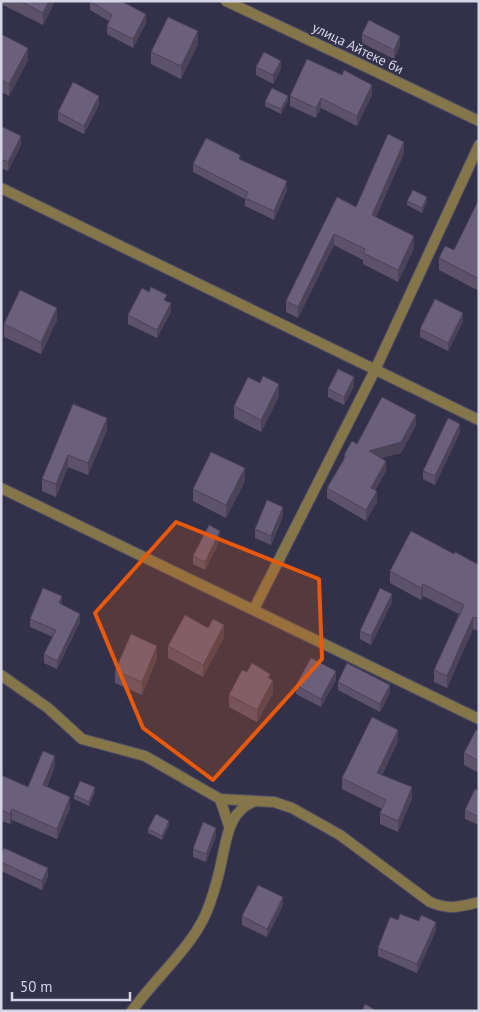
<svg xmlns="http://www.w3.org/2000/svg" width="480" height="1012" viewBox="0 0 480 1012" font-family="'PT Sans',sans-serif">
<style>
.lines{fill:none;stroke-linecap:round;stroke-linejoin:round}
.minor-casing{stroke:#504f66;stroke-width:12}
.minor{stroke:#857649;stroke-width:10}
.wall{fill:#5c536b}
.shaded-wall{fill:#4b4357}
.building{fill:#6b607c;stroke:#4b4357}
.marked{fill:#e8590c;fill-opacity:0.2;stroke:#e8590c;stroke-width:4;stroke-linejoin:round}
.labels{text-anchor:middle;stroke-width:4;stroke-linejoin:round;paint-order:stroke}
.street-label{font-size:14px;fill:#d6d5e6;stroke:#33314a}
</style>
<rect width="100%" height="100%" fill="#33314a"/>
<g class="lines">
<defs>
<path id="minor" d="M226 1 360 64 479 121
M1 188 479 420
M1 488 479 719
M254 609 375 370 479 145
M1 675 48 708 82 739 145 756 220 799 274 802 292 808 340 835 430 902C449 910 459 907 479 902
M220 799 229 826
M132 1011C156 976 197 944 210 903 215 889 219 874 222 859 227 837 229 812 253 802"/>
</defs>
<use href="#minor" class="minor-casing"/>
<use href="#minor" class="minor"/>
</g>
<path class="wall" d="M1 1H55L43 25 1 4Z
M90 1 146 23 133 48 107 34V26L109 21 90 10Z
M1 34 28 60 9 96 1 92Z
M362 34 400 45 394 59 362 43Z
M198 44 181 79 151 64V52Z
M256 67 281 69 273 84 256 75Z
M342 75 372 95 357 126 321 108 316 118 290 106V96Z
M288 100 281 114 265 106V102Z
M99 105 84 134 58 121V112Z
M1 126 21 145 8 171 1 168Z
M404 153 376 217 414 248 398 282 363 264V260L334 245 298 318 286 312V301L337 197 356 207Z
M240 159 287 190 274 220 245 206V199L193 172V164Z
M479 199V291L439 270V258L454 250Z
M407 201H427L422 213 407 205Z
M167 301 171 312 157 338 128 324V315Z
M57 320 41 354 4 337V324Z
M463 321 448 351 420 337V329Z
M354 386 344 405 328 397V389Z
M279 396 261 432 234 418V406Z
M73 404 107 430 88 475 68 467 56 497 42 491V479Z
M416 425 401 453 382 458 386 471 375 490 377 502 366 521 327 498V488L344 459V455L357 444Z
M460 432 435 485 423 479V471Z
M245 481 226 518 193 501V489Z
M283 516 271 545 255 538V529Z
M220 540 205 570 193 564V556Z
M454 554 479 565V631L473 629 447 688 434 682V670L459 614 423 596 421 600 390 583V571Z
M392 602 371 645 360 639V631Z
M62 605 80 622 57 669 44 663V654L53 637 30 627V619Z
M224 637 203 677 168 658V646Z
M157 658 142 695 115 683V671Z
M247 672 270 679 273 693 257 722 229 707V695Z
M336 680 321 707 296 694V685Z
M338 682 390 693 380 712 338 690Z
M479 731V773L464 765V753Z
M398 741 382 775 412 798 398 832 380 824V813L382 809 342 789V778Z
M55 766 47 787 70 808 57 839 12 820 10 824 1 821V775L28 787Z
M479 791V825L465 819V810Z
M95 792 89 806 74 799V795Z
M169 825 162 840 148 833V829Z
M216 836 206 862 193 857V849Z
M1 854 48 877 42 890 1 871Z
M283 905 267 937 242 925V916Z
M436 930 417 973 378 956V948Z"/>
<path class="shaded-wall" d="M49 1H55L43 25V13Z
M146 14V23L133 48V39Z
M198 31V44L181 79V66Z
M400 36V45L394 59V50Z
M28 48V60L9 96V84Z
M281 61V69L273 84V75Z
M372 85V95L357 126V116Z
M99 96V105L84 134V126Z
M288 96V100L281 114V109Z
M321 98V108L316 118V108Z
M21 136V145L8 171V162Z
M404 142V153L372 226V215Z
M287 181V190L274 220V211Z
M427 197V201L422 213V208Z
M334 234V245L298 318V307Z
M414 236V248L398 282V270Z
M171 303V312L157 338V330Z
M57 308V320L41 354V342Z
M463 313V321L448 351V343Z
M354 377V386L344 405V397Z
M279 384V396L261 432V420Z
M416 415V425L401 453 369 461V451Z
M107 418V430L88 475V463Z
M460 424V432L435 485V476Z
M68 455V467L56 497V484Z
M386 461V471L371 498V488Z
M245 468V481L226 518V505Z
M377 491V502L366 521V510Z
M283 507V516L271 545V536Z
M220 531V540L205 570V562Z
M423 584V596L421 600V588Z
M392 594V602L371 645V636Z
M62 596V604L59 612V603Z
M80 614V622L57 669V661Z
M473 617V629L447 688V676Z
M224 625V637L203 677V665Z
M157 646V658L142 695V682Z
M336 671V680L321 707V699Z
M270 674V685L273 680V693L257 722V710L268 678Z
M390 685V693L380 712V704Z
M398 730V741L377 784V773Z
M2 732V743L1 746V735Z
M55 756V766L43 796V785Z
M95 787V792L89 806V802Z
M412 787V798L398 832V821Z
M70 797V808L57 839V829Z
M12 809V820L10 824V814Z
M169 821V825L162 840V836Z
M216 828V836L206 862V854Z
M48 868V877L42 890V881Z
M283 897V905L267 937V929Z
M436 922V930L417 973V964Z"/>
<path class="building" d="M20 1H49L43 13Z
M90 1H121L146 14 133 39 107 26 112 15Z
M168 17 198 31 181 66 151 52Z
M369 20 400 36 394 50 362 34Z
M1 34 28 48 9 84 1 80Z
M264 52 281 61 273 75 256 67Z
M307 59 342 75 344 70 372 85 357 116 321 98 316 108 290 96Z
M73 82 99 96 84 126 58 112Z
M272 88 288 96 281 109 265 102Z
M1 126 21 136 8 162 1 159Z
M388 134 404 142 372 215 414 236 398 270 363 253 365 249 334 234 298 307 286 301 337 197 356 207Z
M206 138 240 155 239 159 287 181 274 211 245 198 248 192 193 164Z
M413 190 427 197 422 208 407 201Z
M479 199V279L439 258 445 246 454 250Z
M151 287 167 295 164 300 171 303 157 330 128 315 142 288 149 292Z
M20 290 57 308 41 342 4 324Z
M435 299 463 313 448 343 420 329Z
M338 369 354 377 344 397 328 389Z
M263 376 279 384 261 420 234 406 248 377 260 383Z
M382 397 416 415 401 442 369 451 386 461 371 488 377 491 366 510 327 488 346 456 344 455 352 441 357 444Z
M73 404 107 418 88 463 68 455 56 484 42 479Z
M448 418 460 424 435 476 423 471Z
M211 452 245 468 226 505 193 489Z
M267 500 283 507 271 536 255 529Z
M209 525 220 531 205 562 193 556Z
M411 531 454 554 455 552 479 565V619L473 617 447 676 434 670 464 605 423 584 421 588 390 571Z
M43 588 62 596 59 603 80 614 57 661 44 654 56 630 30 619Z
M380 588 392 594 371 636 360 631Z
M185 615 208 628 213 619 224 625 203 665 168 646Z
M131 634 157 646 142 682 115 671Z
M311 658 336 671 321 699 296 685Z
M252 663 270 674 268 678 273 680 257 710 229 695 242 670 247 672Z
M347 663 390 685 380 704 338 682Z
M372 717 398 730 377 773 412 787 398 821 380 813 386 800 342 778Z
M476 730 479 731V761L464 753Z
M43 751 55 756 43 785 70 797 57 829 12 809 10 814 1 810V775L28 787Z
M80 781 95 787 89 802 74 795Z
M475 789 479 791V817L465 810Z
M156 814 169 821 162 836 148 829Z
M203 822 216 828 206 854 193 849Z
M4 848 48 868 42 881 1 862V854Z
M258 885 283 897 267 929 242 916Z
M400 914 419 921 421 915 436 922 417 964 378 948 390 917 398 920Z
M365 1004 377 1011H362Z"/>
<path class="marked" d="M176 522 319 579 322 659 213 780 143 728 95 613Z"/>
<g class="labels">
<g class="street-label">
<text transform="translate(358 48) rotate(26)" y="5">улица Айтеке би</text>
</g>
</g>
<rect width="480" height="1012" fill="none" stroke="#d6d5e6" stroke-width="5"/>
<path d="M12 992v8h118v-8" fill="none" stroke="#d6d5e6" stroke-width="2.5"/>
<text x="20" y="992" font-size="15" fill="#d6d5e6" stroke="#33314a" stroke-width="4" paint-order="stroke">50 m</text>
</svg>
